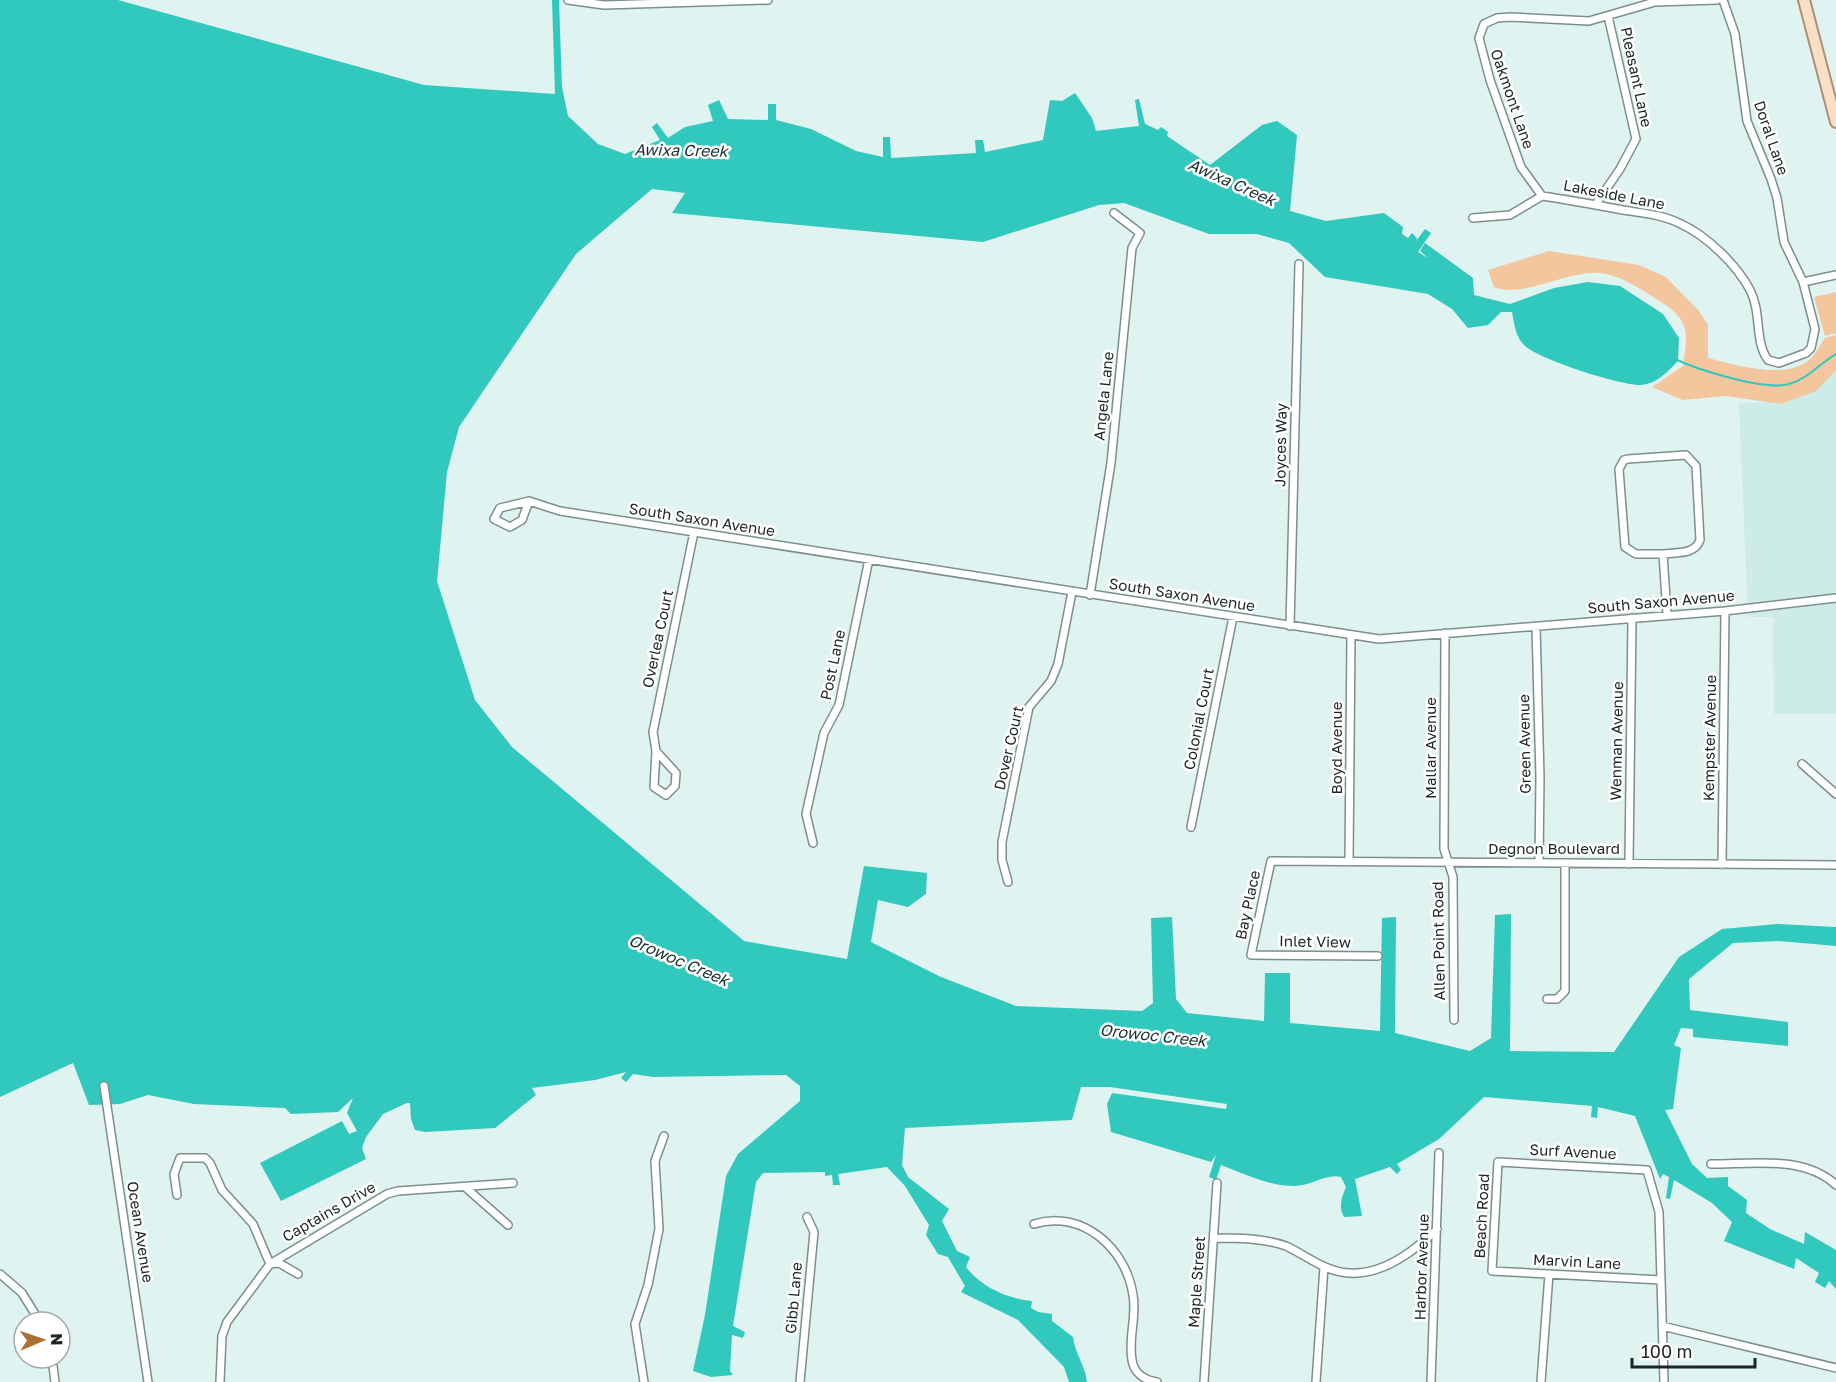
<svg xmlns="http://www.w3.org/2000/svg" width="1836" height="1382" viewBox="0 0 1836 1382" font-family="'Golos Text',sans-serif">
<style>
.built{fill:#cdebe7}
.green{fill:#f3c69e}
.water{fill:#31c8bd}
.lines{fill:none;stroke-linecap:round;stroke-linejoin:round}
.stream{stroke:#31c8bd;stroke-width:2}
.minor-casing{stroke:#7c8f8d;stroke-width:10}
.primary-casing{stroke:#ab9076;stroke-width:14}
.minor{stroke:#fff;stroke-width:7}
.primary{stroke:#fadfc7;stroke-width:10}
.labels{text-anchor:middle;stroke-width:5;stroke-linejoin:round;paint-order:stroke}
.street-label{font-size:15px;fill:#1e2525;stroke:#fff}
.water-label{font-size:16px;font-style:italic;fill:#1b3330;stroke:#fff}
</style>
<rect width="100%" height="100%" fill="#dff3f1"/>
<path class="built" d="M1836 363V714H1774L1773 617H1748L1739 404 1791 399Z"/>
<path class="green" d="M1549 251 1639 265 1666 277 1699 311 1708 325V358C1734 365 1786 380 1809 360 1815 355 1820 345 1825 338L1836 335V370L1816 391 1781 404 1725 396 1683 400 1652 387 1683 366C1689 328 1689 319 1655 298 1639 288 1621 276 1601 273 1566 270 1523 299 1494 287L1488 270Z
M1836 292V333L1825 336 1814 297Z"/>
<path class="water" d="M0 0H118L424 85 555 94 552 0H559L562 87 568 116 598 144 625 154 660 140 652 127 657 123 668 138 685 127 713 121 708 105 719 100 728 119 768 120V104H776V120L811 129 856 151 883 157V137H890L891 158 976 153 975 140H983L985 152 1043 140 1050 100 1062 101 1075 93 1092 118 1096 131 1139 126 1135 100 1139 99 1145 124 1158 130 1161 127 1168 132 1167 136 1210 165 1262 125 1277 121 1297 135 1290 211 1326 221 1384 213 1403 227 1402 234 1408 238 1412 233 1417 238 1416 241 1425 229 1431 233 1418 252 1428 258 1420 251 1425 243 1473 278 1474 295 1510 304 1554 288 1588 282 1620 286 1663 314 1679 338 1678 361C1667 372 1657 384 1640 385 1619 385 1541 360 1525 346 1516 338 1514 324 1512 312H1501L1488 325 1468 328 1452 309 1428 294 1325 277 1289 243 1257 234H1209L1124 203 1099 205 983 242 672 213 685 193 652 189 576 254 459 427 447 472 437 581 475 700 512 747 744 941 847 959 864 866 927 873 926 894 908 907 878 900 871 942 941 977 1016 1006 1142 1011 1153 1003 1151 918 1172 917 1176 999 1187 1013 1264 1021 1265 973H1290V1023L1380 1031 1382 918 1396 917 1395 1033 1470 1051 1491 1038 1495 915 1511 914 1510 1051 1614 1052 1679 957 1722 929 1777 924 1836 927V946L1779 941 1733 943 1689 979 1690 1010 1788 1022V1046L1693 1037V1029L1681 1028 1674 1045 1681 1048 1673 1109 1665 1110 1692 1164 1707 1178 1728 1177V1186L1747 1200 1746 1213 1770 1229 1804 1244 1805 1232 1836 1250V1289L1829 1281 1825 1288 1815 1282 1819 1273 1796 1258 1794 1269 1724 1241 1732 1222 1712 1203 1674 1180 1670 1199 1666 1198 1669 1177 1663 1174 1660 1179 1635 1116 1598 1107 1597 1118 1591 1117 1592 1106 1484 1097 1439 1139 1397 1164 1401 1170 1397 1174 1390 1167 1355 1179 1362 1216 1344 1217C1338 1206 1342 1197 1346 1187L1341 1177C1327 1173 1310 1186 1295 1186 1269 1186 1245 1174 1221 1165L1216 1180 1209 1177 1216 1155 1211 1162 1111 1132 1107 1104 1112 1093 1226 1109 1227 1104 1110 1087H1081L1072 1120 905 1128 902 1165 908 1177 949 1209 942 1221 957 1251 970 1257 966 1267C981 1287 1008 1299 1032 1301L1031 1308 1038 1312 1052 1314V1321L1073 1337C1075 1354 1085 1365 1087 1382H1069L1064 1367 1018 1320 961 1292 965 1286 948 1257 938 1254 926 1235 929 1225 905 1186 887 1167 838 1174 840 1185H833L832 1175 825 1176V1172L763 1173 756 1182 733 1326 745 1332 743 1338 732 1335 730 1371 733 1375 711 1377 693 1371 705 1315 726 1176 738 1154 800 1101V1086L786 1075 653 1077 633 1074 626 1082 621 1078 626 1072 595 1080 532 1088 536 1095 495 1128 425 1132 415 1130 411 1119 410 1103H407L383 1114 366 1137 362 1148 366 1159 281 1201 260 1163 342 1121 349 1134 357 1131 347 1113 353 1098 338 1112 291 1114 285 1108 194 1104 148 1095 120 1104 89 1105 73 1063 0 1097Z"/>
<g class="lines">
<path class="stream" d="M1675 359C1698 370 1766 391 1789 384 1808 379 1820 363 1836 354"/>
<defs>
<path id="minor" d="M568 0 604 5 768 0
M1542 196C1569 200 1596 205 1623 210 1642 213 1664 215 1681 224 1707 236 1737 265 1750 290 1762 313 1754 341 1768 360L1779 363 1806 353 1811 348 1815 329 1803 282 1784 242 1777 198 1771 179 1747 121 1735 34 1723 0
M1542 196 1521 167 1490 80 1479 38 1484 24 1497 18 1510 17 1589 21 1655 2 1717 0
M1596 204 1620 169 1636 139 1608 16
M1473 218 1510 215 1542 196
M1803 282 1836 275
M529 501 522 520 510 527 494 519 500 508 529 501 560 511 1379 639 1725 611 1836 598
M1663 554H1636L1625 547 1619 469 1624 460 1628 459 1686 455 1696 466 1700 540C1695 555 1676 552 1663 554L1667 614
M1090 595 1111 463 1132 248 1140 233 1114 213
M1290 626 1299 264
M1536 626 1540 777 1539 863
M1445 633 1444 849 1453 877 1454 1020
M656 751 676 773 675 786 666 795 654 787 656 751 653 732 694 532
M1802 764 1836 794
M1191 827 1233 617
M813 843 806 814 824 733 839 705 869 559
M1349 862 1351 635
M1629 864 1632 618
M1722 865 1725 611
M1008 882 1002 860V842L1029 707 1051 681 1058 664 1072 592
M1378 956 1251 955 1271 861 1836 865
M1547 999H1557L1565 991V863
M104 1086 148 1382
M1711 1164C1753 1164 1804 1155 1836 1185
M465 1187 508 1225
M177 1195 174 1174 180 1158H205L210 1163 222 1190 253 1224 270 1264 279 1263 298 1274
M1034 1224C1082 1209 1126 1248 1133 1295 1137 1316 1128 1338 1132 1360 1134 1373 1144 1380 1157 1382
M1214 1238C1238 1238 1263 1238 1286 1246 1299 1252 1310 1260 1323 1266 1366 1287 1407 1258 1437 1229
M0 1274 22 1293 40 1322
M1661 1280 1492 1271 1498 1162 1647 1170 1659 1212 1664 1382
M1662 1326 1836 1368
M52 1358 55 1382
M220 1382 222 1336 227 1322 270 1264 387 1194 398 1191 513 1183
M644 1382 635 1324 648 1285 659 1229 655 1161 664 1136
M800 1382 814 1232 807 1217
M1204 1382 1217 1183
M1316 1382 1324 1267
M1431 1382 1439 1153
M1541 1382 1549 1274"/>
<path id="primary" d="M1804 0 1836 122"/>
</defs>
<use href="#minor" class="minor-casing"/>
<use href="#primary" class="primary-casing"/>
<use href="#minor" class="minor"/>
<use href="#primary" class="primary"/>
</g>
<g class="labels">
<g class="street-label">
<text transform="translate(1636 77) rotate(78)" y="5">Pleasant Lane</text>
<text transform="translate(1512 99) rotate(71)" y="5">Oakmont Lane</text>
<text transform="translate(1771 138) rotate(71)" y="5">Doral Lane</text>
<text transform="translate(1614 195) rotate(11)" y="5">Lakeside Lane</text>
<text transform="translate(1104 396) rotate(-84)" y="5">Angela Lane</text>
<text transform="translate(1281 445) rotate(-89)" y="5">Joyces Way</text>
<text transform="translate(702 520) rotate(9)" y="5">South Saxon Avenue</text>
<text transform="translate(1182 595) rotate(9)" y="5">South Saxon Avenue</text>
<text transform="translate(1661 602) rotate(-5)" y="5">South Saxon Avenue</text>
<text transform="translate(658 639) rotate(-78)" y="5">Overlea Court</text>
<text transform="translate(833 665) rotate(-78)" y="5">Post Lane</text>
<text transform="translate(1199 719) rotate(-79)" y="5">Colonial Court</text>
<text transform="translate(1710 738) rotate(-89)" y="5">Kempster Avenue</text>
<text transform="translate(1617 741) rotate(-89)" y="5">Wenman Avenue</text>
<text transform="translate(1525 744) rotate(-91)" y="5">Green Avenue</text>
<text transform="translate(1009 748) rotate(-77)" y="5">Dover Court</text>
<text transform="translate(1337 748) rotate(-90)" y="5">Boyd Avenue</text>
<text transform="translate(1431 748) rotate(-90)" y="5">Mallar Avenue</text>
<text x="1554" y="854">Degnon Boulevard</text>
<text transform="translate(1248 905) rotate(-78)" y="5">Bay Place</text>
<text transform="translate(1439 941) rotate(-91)" y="5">Allen Point Road</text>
<text transform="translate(1315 942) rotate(1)" y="5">Inlet View</text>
<text transform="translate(1573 1152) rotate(3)" y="5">Surf Avenue</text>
<text transform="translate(329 1212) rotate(-30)" y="5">Captains Drive</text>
<text transform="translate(1482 1216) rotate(-87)" y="5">Beach Road</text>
<text transform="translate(140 1232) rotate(81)" y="5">Ocean Avenue</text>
<text transform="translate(1577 1262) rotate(3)" y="5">Marvin Lane</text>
<text transform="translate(1422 1267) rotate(-88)" y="5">Harbor Avenue</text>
<text transform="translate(1197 1282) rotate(-86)" y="5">Maple Street</text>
<text transform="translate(794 1298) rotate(-85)" y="5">Gibb Lane</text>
</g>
<g class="water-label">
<text transform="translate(681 150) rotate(1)" y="6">Awixa Creek</text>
<text transform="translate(1232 182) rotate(24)" y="6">Awixa Creek</text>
<text transform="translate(679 960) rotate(23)" y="6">Orowoc Creek</text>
<text transform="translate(1153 1035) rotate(6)" y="6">Orowoc Creek</text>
</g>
</g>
<g transform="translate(42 1340) rotate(88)"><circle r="28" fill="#ffffff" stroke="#a5a8a8" stroke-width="1.5"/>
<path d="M0-4.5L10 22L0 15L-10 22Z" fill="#ad7034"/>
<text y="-9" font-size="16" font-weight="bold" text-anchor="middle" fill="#1e2525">N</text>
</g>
<path d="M1632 1358v9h123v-9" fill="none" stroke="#1e2525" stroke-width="3"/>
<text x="1641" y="1358" font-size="18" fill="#1e2525" stroke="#ffffff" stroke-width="4.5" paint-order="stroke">100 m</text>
</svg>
